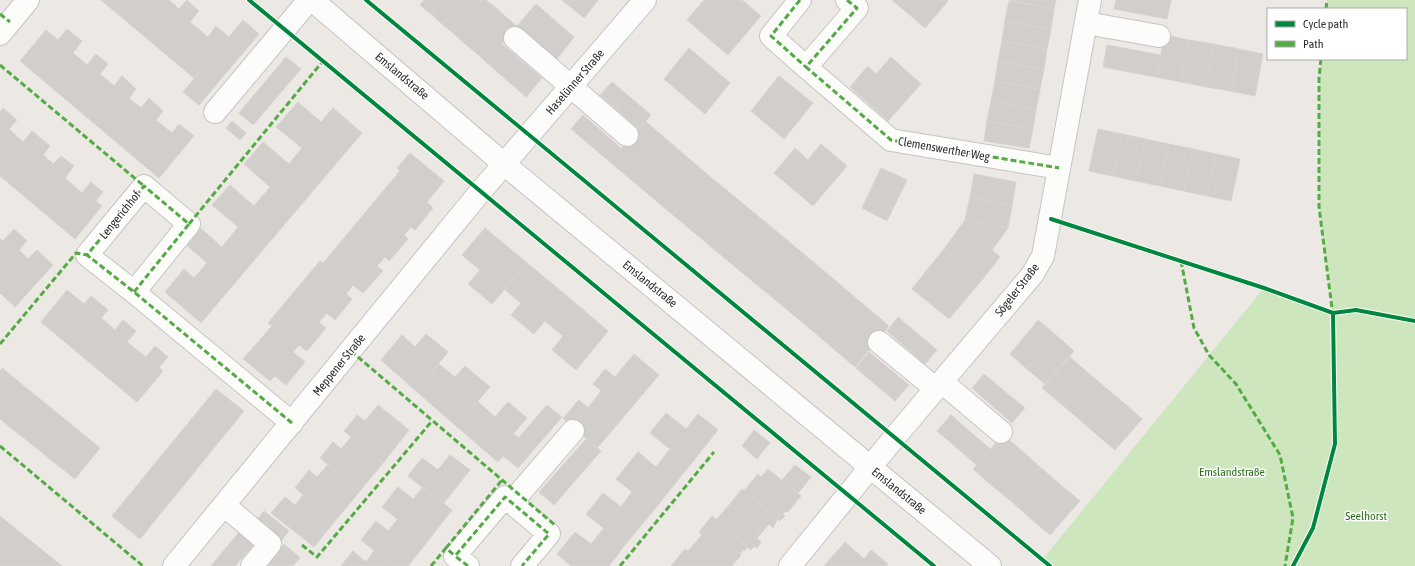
<svg xmlns="http://www.w3.org/2000/svg" width="1415" height="566" viewBox="0 0 1415 566" font-family="'Asap Condensed',sans-serif">
<style>
.green{fill:#cee6be}
.building{fill:#d1cecb;stroke:#d7d4d0}
.lines{fill:none;stroke-linecap:round;stroke-linejoin:round}
.minor-casing{stroke:#c5c4c5;stroke-width:24}
.minor{stroke:#fcfcfb;stroke-width:22}
.quiet{stroke:#54ab44;stroke-width:3;stroke-dasharray:6 3;stroke-linecap:butt}
.cycleway-casing{stroke:#fff;stroke-width:6}
.cycleway{stroke:#00873e;stroke-width:4}
.labels{text-anchor:middle;stroke-width:3;stroke-linejoin:round;paint-order:stroke}
.street-label{font-size:12px;fill:#2e2e2e;stroke:#fff}
.park-label{font-size:12px;fill:#2c6e1b;stroke:#fff}
</style>
<rect width="100%" height="100%" fill="#ece8e4"/>
<path class="green" d="M1327 0H1415V566H1050L1042 560 1264 288 1333 313 1319 207V78L1321 59H1406V9H1326Z"/>
<path class="building" d="M101 0H169L179 9 187 0 199 11 190 22 208 37 216 26 229 37 194 78Z
M424 0H443L431 14 420 5Z
M443 0H463L442 24 431 14Z
M463 0H482L453 33 442 24Z
M482 0H486L495 7 464 43 453 33Z
M562 0H598L584 18Z
M704 0H742L761 16 728 55 687 20Z
M892 0H946L948 1 925 28Z
M1009 0H1056L1054 9Z
M1116 0H1171L1167 19 1114 9Z
M1009 1 1054 9 1051 29 1005 21Z
M536 4 574 37 556 60 517 26Z
M495 7 506 17 475 52 464 43Z
M506 17 517 26 486 62 475 52Z
M243 20 259 34 199 105 183 92Z
M1005 21 1051 29 1047 49 1002 41Z
M67 29 82 41 73 53 87 65 96 54 108 64 100 74 114 86 122 76 136 89 129 98 141 108 149 98 163 111 156 120 172 133 179 124 194 136 159 178 20 61 46 30 58 40Z
M1165 35 1189 40 1181 82 1156 77Z
M1189 40 1214 44 1206 87 1181 82Z
M1002 41 1047 49 1044 69 998 61Z
M502 44 542 78 526 97 486 62Z
M1214 44 1239 49 1231 91 1206 87Z
M1107 45 1161 55 1156 77 1103 67Z
M689 48 730 83 705 114 664 79Z
M1239 49 1263 54 1255 96 1231 91Z
M286 57 301 69 253 125 239 113Z
M891 57 921 84 888 121 850 87 868 66 876 74Z
M998 61 1044 69 1040 89 995 81Z
M779 76 813 103 784 139 751 111Z
M995 81 1040 89 1036 109 991 101Z
M612 82 651 115 639 129 600 95Z
M991 101 1036 109 1033 129 987 121Z
M298 102 321 122 333 108 362 133 201 323 165 292 184 269 194 278 207 263 183 242 198 226 222 247 238 227 212 205 230 185 254 206 270 187 244 164 263 142 289 164 302 148 276 127Z
M3 108 17 120 9 129 23 142 32 131 50 146 43 155 53 164 61 156 74 166 65 178 82 193 91 182 103 192 96 201 102 206 75 239 0 176V112Z
M583 115 622 149 610 162 571 129Z
M232 121 246 133 240 140 226 128Z
M645 121 707 174 673 215 610 162Z
M987 121 1033 129 1029 148 984 141Z
M1098 129 1122 134 1113 176 1089 171Z
M1122 134 1145 139 1136 181 1113 176Z
M1145 139 1169 144 1160 186 1136 181Z
M821 144 847 166 813 206 774 173 795 148 808 160Z
M1169 144 1193 149 1184 191 1160 186Z
M1193 149 1216 154 1207 196 1184 191Z
M410 153 444 181 427 202 433 208 415 230 411 227 404 235 408 239 389 261 385 257 377 266 383 271 363 293 353 285 346 294 352 299 335 320 327 313 319 322 326 328 307 351 299 345 293 352 305 362 286 385 275 376 270 381 243 359 272 326 268 323 320 261 323 263 400 171 397 168Z
M1216 154 1240 159 1231 201 1207 196Z
M881 168 907 180 887 221 862 208Z
M707 174 769 225 734 266 673 215Z
M974 174 1016 182 1012 206 970 197Z
M970 197 1012 206 1008 228 965 220Z
M965 220 1008 228 992 250 1000 257 982 280 944 249Z
M769 225 830 276 796 317 734 266Z
M485 228 527 263 492 304 468 284 480 270 462 255Z
M14 229 27 241 19 250 28 259 37 250 53 265 15 307 0 293V238L3 241Z
M944 249 982 280 964 301 927 270Z
M527 263 566 295 534 334 511 315 521 303 504 289Z
M927 270 964 301 949 319 912 289Z
M830 276 889 326 855 367 796 317Z
M67 290 84 304 91 296 108 310 101 318 115 330 123 320 136 331 127 342 146 357 155 346 168 357 159 367 163 371 137 402 41 322Z
M566 295 608 331 576 370 552 350 563 336 545 321Z
M898 317 937 350 925 364 887 331Z
M1038 320 1056 335 1027 369 1010 354Z
M426 334 448 352 416 391 381 360 402 335 415 347Z
M1056 335 1074 351 1045 384 1027 369Z
M869 352 909 385 895 401 856 368Z
M634 354 659 375 627 413 593 384 605 369 615 377Z
M1070 357 1087 372 1060 403 1042 388Z
M439 364 455 377 465 366 490 387 456 426 416 391Z
M2 368 100 448 75 479 0 419V371Z
M1087 372 1106 388 1079 419 1060 403Z
M984 374 1025 408 1012 423 972 388Z
M1106 388 1124 403 1097 435 1079 419Z
M216 389 244 411 140 539 112 516Z
M601 391 627 413 597 448 563 418 579 400 588 408Z
M477 401 495 417 508 402 527 418 513 434 519 438 498 462 456 426Z
M1124 403 1142 419 1115 450 1097 435Z
M378 405 409 430 383 463 344 431 357 415 365 421Z
M547 405 562 417 518 468 503 456Z
M666 413 686 429 698 414 718 430 690 465 650 433Z
M951 415 990 449 977 465 937 431Z
M754 430 770 443 763 451 748 438Z
M1003 435 1020 449 990 484 973 469Z
M351 437 383 463 360 491 320 458 333 442 341 449Z
M748 438 763 451 757 459 742 446Z
M586 439 601 451 554 505 539 492Z
M670 449 690 465 654 510 616 479 638 452 656 467Z
M1020 449 1040 467 1011 501 990 484Z
M450 455 470 470 443 504 408 476 422 458 438 470Z
M328 465 360 491 335 521 295 488 309 470 317 477Z
M795 465 811 477 805 485 789 472Z
M1040 467 1061 485 1031 519 1011 501Z
M768 469 801 496 788 512 786 511 783 514 785 516 780 521 744 491 758 474 761 477Z
M789 472 805 485 798 493 782 480Z
M1061 485 1080 501 1050 535 1031 519Z
M398 487 413 499 423 487 452 510 427 542 382 507Z
M742 489 778 518 773 528 769 524 762 532 730 504Z
M632 492 654 510 625 545 586 514 603 493 621 507Z
M303 495 335 521 314 547 271 513 285 497 295 505Z
M730 504 762 532 757 538 761 542 757 548 754 546 751 550 716 520Z
M264 511 289 531 281 541 256 521Z
M0 516 62 566H0Z
M712 516 748 546 744 551 743 549 740 554 741 555 732 566H722L695 543 702 535 699 532Z
M398 519 427 542 408 566H393L361 540 376 521 388 531Z
M604 528 625 545 609 566H571L557 554 575 532 591 544Z
M240 531 255 543 235 566H211Z
M845 542 864 559 871 550 888 564 886 566H824Z
M695 543 722 566H671L685 549 688 551Z
M284 544 300 558 293 566H266Z
M353 551 366 562 374 551 393 566H341Z"/>
<g class="lines">
<defs>
<path id="minor" d="M312 0 504 164 990 566
M800 0 771 36 806 67
M847 0 857 8 806 67 891 140 1059 168
M1086 23 1159 36
M0 34 28 0
M515 38 627 135
M215 112 309 0
M134 292 189 224 144 186 87 255 134 292 292 423
M879 342 936 389
M942 382 1001 432
M511 503 573 431
M224 505 270 544 252 566
M174 566 480 192 645 0
M468 566 455 556 505 497 549 534 522 566
M790 566 894 438 1032 275 1043 256 1090 0"/>
</defs>
<use href="#minor" class="minor-casing"/>
<use href="#minor" class="minor"/>
<path class="quiet" d="M800 0 771 36 806 67
M847 0 857 8 806 67 891 140 1059 168
M1326 9 1327 0
M0 14 10 22
M1321 59 1319 78V207L1333 316
M0 65 144 186
M189 224 323 61
M1181 261 1194 328 1209 355 1236 384 1280 455 1293 518 1285 566
M134 292 189 224 144 186 87 255 134 292 292 423
M0 344 76 253 87 255
M351 351 556 526
M0 446 143 566
M302 545 317 557 432 421
M446 548 502 480
M431 566 446 548 455 556
M468 566 455 556 505 497 549 534 522 566
M620 566 714 452"/>
<defs>
<path id="cycleway" d="M249 0 934 566
M366 0 1050 566
M1051 219 1264 288 1333 313 1356 310 1415 321
M1293 566 1313 528 1335 444 1333 313"/>
</defs>
<use href="#cycleway" class="cycleway-casing"/>
<use href="#cycleway" class="cycleway"/>
</g>
<g class="labels">
<g class="street-label">
<text transform="translate(402 76) rotate(40)" y="4">Emslandstraße</text>
<text transform="translate(575 82) rotate(-49)" y="4">Haselünner Straße</text>
<text transform="translate(944 149) rotate(10)" y="4">Clemenswerther Weg</text>
<text transform="translate(120 215) rotate(-51)" y="4">Lengerichhof</text>
<text transform="translate(650 284) rotate(39)" y="4">Emslandstraße</text>
<text transform="translate(1017 290) rotate(-52)" y="4">Sögeler Straße</text>
<text transform="translate(339 365) rotate(-51)" y="4">Meppener Straße</text>
<text transform="translate(899 491) rotate(39)" y="4">Emslandstraße</text>
</g>
<g class="park-label">
<text x="1232" y="476">Emslandstraße</text>
<text x="1366" y="520">Seelhorst</text>
</g>
</g>
<rect x="1267" y="8" width="140" height="52" fill="#ffffff" stroke="#ababab"/>
<rect x="1275" y="21" width="20" height="6" fill="#00873e" stroke="#ababab"/>
<text x="1303" y="28" font-size="12" fill="#2e2e2e">Cycle path</text>
<rect x="1275" y="41" width="20" height="6" fill="#54ab44" stroke="#ababab"/>
<text x="1303" y="48" font-size="12" fill="#2e2e2e">Path</text>
</svg>
